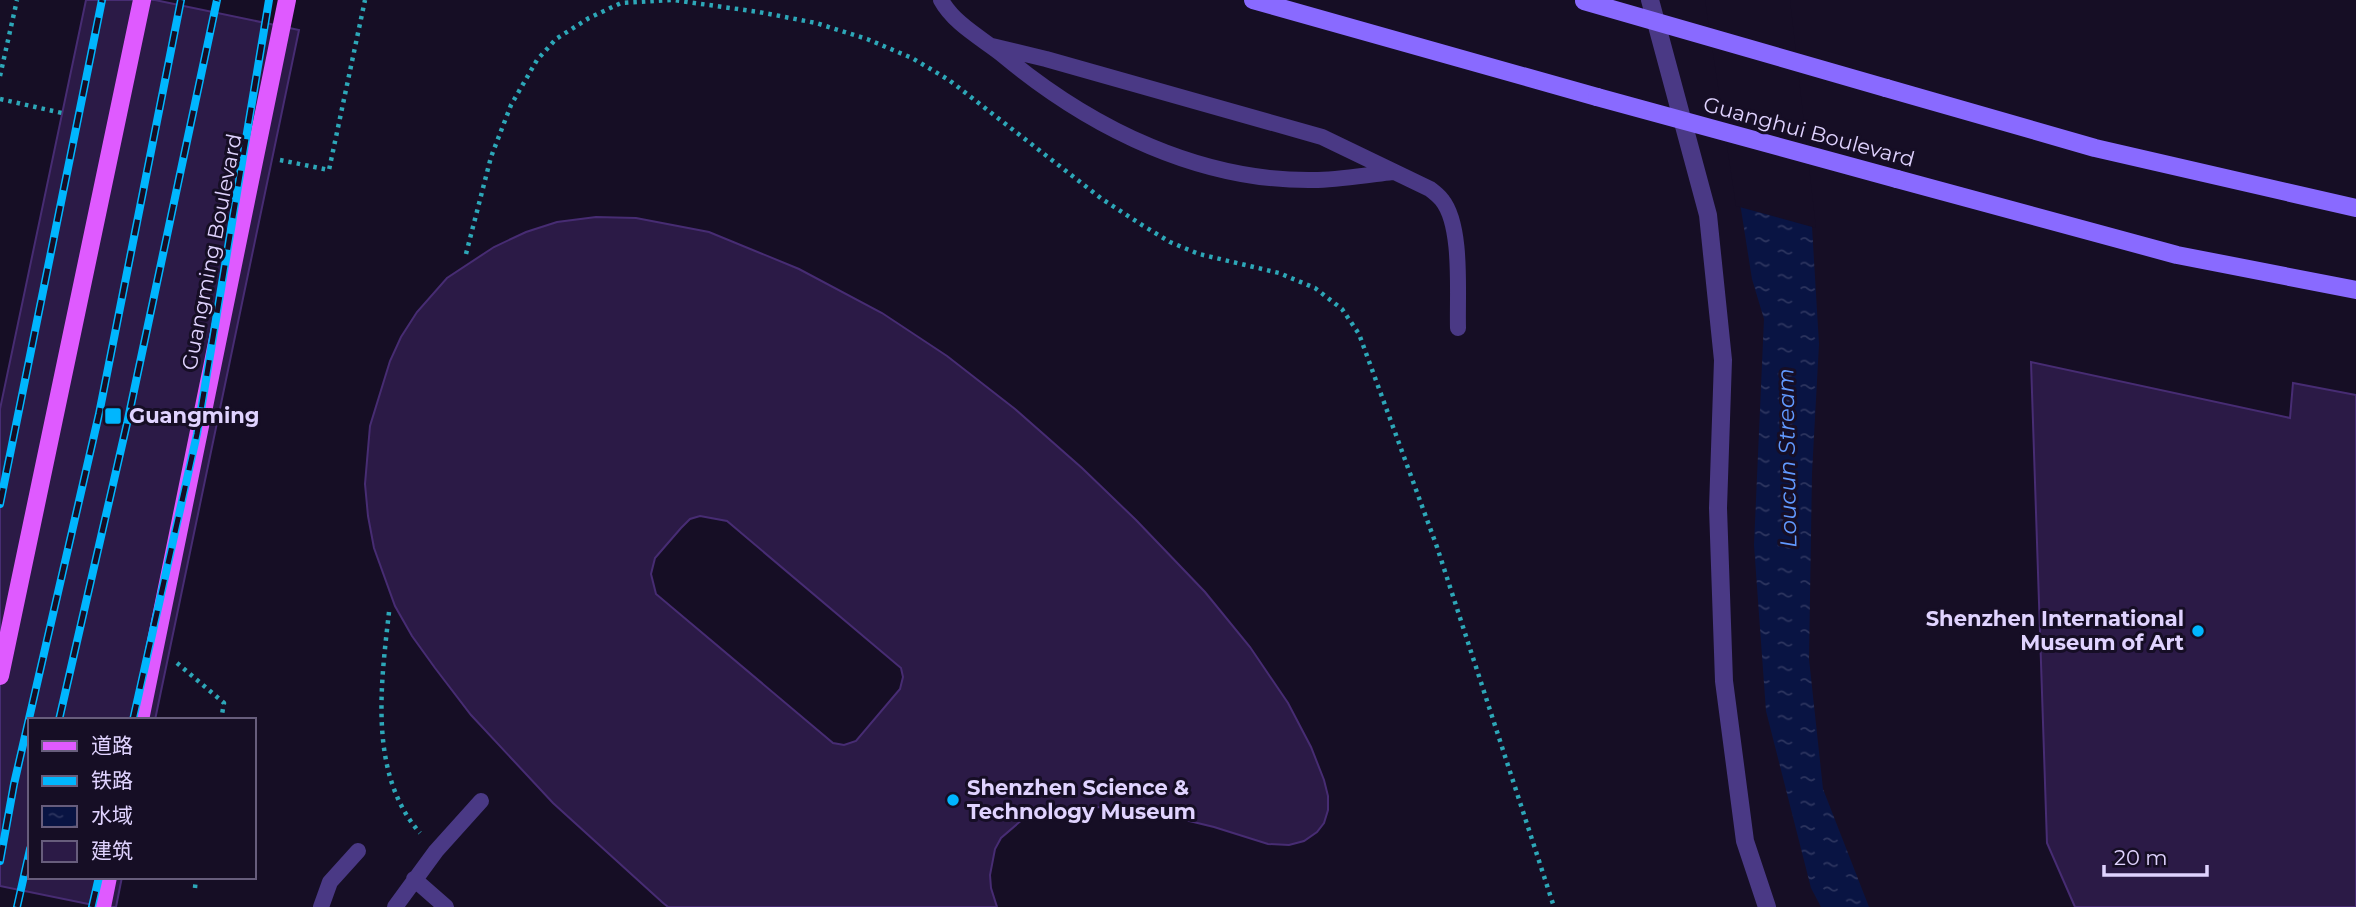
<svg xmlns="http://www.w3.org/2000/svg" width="2356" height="907" viewBox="0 0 2356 907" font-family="Montserrat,'Noto Sans SC',sans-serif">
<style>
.water{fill:url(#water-ripples)}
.pier{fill:#160e25}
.building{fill:#2b1a46;stroke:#472c73;stroke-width:2;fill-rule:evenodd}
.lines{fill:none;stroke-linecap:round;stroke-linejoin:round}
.path{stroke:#2da7b8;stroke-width:4.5;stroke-dasharray:3.5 5;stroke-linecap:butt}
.service{stroke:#4a3985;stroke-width:16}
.minor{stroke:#4a3985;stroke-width:18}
.secondary{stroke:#896aff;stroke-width:18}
.primary{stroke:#df5aff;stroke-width:18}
.rail-casing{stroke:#00b6fe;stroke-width:8}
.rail{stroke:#160e25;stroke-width:5;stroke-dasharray:16;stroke-linecap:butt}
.secondary-bridge{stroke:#896aff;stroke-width:18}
.poi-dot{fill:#00b6fe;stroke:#160e25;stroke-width:2.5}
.labels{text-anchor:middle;stroke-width:6;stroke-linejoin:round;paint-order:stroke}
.street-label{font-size:21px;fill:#e0d3ff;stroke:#160e25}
.poi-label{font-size:21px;font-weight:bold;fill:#e0d3ff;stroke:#160e25;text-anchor:start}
.water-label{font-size:23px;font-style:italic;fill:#6199ff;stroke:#160e25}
</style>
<defs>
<pattern id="water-ripples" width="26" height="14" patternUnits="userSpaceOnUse" patternTransform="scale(1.75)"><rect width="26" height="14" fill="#091443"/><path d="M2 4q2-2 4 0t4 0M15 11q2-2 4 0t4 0" fill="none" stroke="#2d355f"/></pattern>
</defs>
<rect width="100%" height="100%" fill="#160e25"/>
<path class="water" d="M1708 0H1787L1812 227 1819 344 1812 473 1809 659 1823 789 1869 907H1821L1811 888 1766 711 1754 545 1764 319 1752 279Z"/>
<path class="pier" d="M1705 0H1790L1816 228 1736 206Z"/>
<path class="building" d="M86 0H155L299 30 155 720H30V877H122L116 907H103L0 886V409Z
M596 217 636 218 709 232 799 269 882 313 947 356 1015 409 1082 468 1136 520 1205 592 1250 647 1288 703 1311 747 1324 780 1328 796V810L1324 823 1317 832 1304 841 1289 845 1268 844 1214 827 1152 812 1097 807 1055 808 1038 812 1023 819 1001 838 995 849 990 875 991 888 997 907H668L662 902 553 803 471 715 435 668 412 636 395 606 374 548 368 516 365 484 370 426 390 361 401 337 417 312 447 278 494 247 526 232 557 222ZM700 516 727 521 901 668 903 677 900 689 856 741 844 745 833 743 656 594 651 574 655 558 681 528 690 519Z
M2031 362 2290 418 2293 383 2356 395V907H2075L2047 843Z"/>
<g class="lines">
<path class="path" d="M0 76 17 0
M0 99 62 113
M280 160 329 170 365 0
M466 254 491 157 511 105 537 60 556 39 589 18 621 3 673 0 759 12 816 23 867 39 912 58 949 80 1102 199 1142 225 1170 242 1199 254 1279 273 1315 288 1342 309 1359 334 1437 547 1554 907
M389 612C381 684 368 774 420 833
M177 663 224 703 221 720
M195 888 196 877"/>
<path class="service" d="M941 0C954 24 983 39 1004 56 1092 129 1202 183 1318 180 1343 179 1368 175 1392 172
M992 46 1046 59 1322 137 1430 189C1434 192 1439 196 1442 200 1463 226 1457 295 1458 328
M414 879 446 907
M321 907 330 882 358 851
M395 907 436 851 481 801"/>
<path class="minor" d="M1650 0 1708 215 1723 360 1718 508 1724 681 1745 841 1767 907"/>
<path class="secondary" d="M1253 0 1597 97
M1886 88 2095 148 2356 208
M1897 179 2177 255 2356 290"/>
<path class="primary" d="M0 676 142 0
M140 720 287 0
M102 907 108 877"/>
<defs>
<path id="rail" d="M0 504 102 0
M59 720 128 419 217 0
M133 720 197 434 269 0
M0 861 14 784 99 414 181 0
M17 907 30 849
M92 907 99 877"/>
</defs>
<use href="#rail" class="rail-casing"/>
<use href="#rail" class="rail"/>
<path class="secondary-bridge" d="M1584 1 1886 88
M1597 97 1897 179"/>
</g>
<g class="poi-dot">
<rect x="104" y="407" width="18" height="18" rx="3.5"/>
<circle cx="2198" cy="631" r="7"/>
<circle cx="953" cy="800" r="7"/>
</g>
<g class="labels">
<g class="street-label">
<text transform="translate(1809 132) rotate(15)" y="7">Guanghui Boulevard</text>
<text transform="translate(212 252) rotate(-79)" y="7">Guangming Boulevard</text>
</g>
<g class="poi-label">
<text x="129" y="423">Guangming</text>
<text x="2184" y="626" text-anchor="end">Shenzhen International<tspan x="2184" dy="24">Museum of Art</tspan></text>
<text x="967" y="795">Shenzhen Science &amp;<tspan x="967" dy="24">Technology Museum</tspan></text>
</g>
<g class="water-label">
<text transform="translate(1787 458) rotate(-91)" y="8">Loucun Stream</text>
</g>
</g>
<rect x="28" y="718" width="228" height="161" fill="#160e25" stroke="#675d7c" stroke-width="2"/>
<rect x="42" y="741" width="35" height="10" fill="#df5aff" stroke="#675d7c" stroke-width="2"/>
<text x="91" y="753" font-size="21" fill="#e0d3ff">道路</text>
<rect x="42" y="776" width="35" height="10" fill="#00b6fe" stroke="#675d7c" stroke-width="2"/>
<text x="91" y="788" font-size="21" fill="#e0d3ff">铁路</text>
<rect x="42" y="806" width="35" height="21" fill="url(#water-ripples)" stroke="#675d7c" stroke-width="2"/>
<text x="91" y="823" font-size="21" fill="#e0d3ff">水域</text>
<rect x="42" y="841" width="35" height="21" fill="#2b1a46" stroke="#675d7c" stroke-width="2"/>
<text x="91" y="858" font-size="21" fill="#e0d3ff">建筑</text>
<path d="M2104 865v10h103v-10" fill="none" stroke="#e0d3ff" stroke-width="3.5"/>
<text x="2114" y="865" font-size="21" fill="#e0d3ff" stroke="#160e25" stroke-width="5" paint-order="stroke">20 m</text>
</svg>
